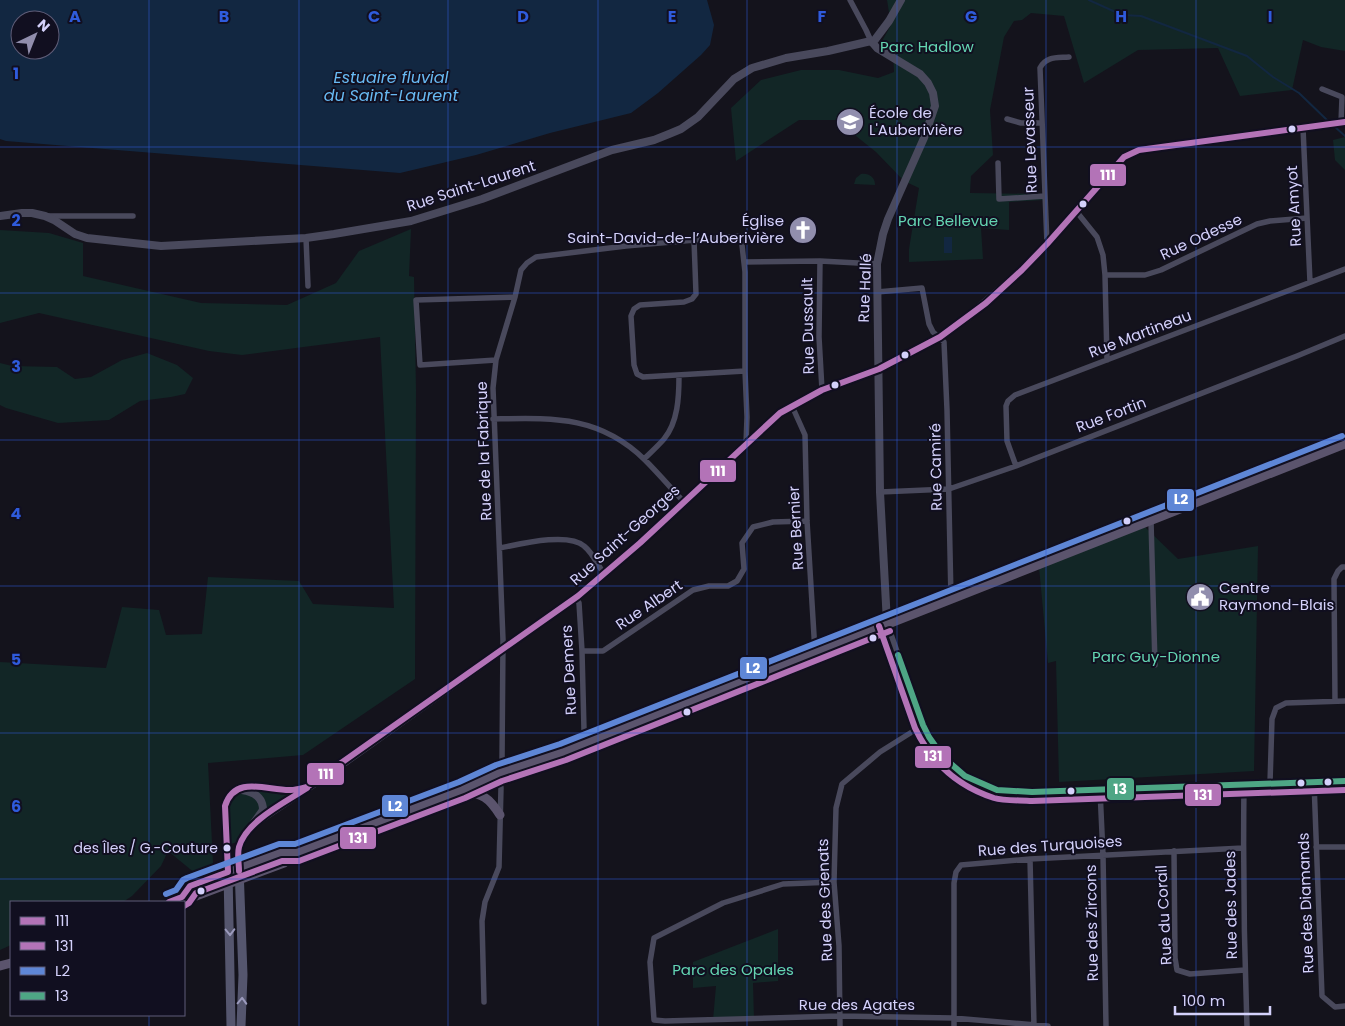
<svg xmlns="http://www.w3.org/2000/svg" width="1345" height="1026" viewBox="0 0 1345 1026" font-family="Poppins,sans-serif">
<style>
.green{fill:#122626}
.water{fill:#122741;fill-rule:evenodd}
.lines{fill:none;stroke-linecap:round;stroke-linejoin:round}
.stream{stroke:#122741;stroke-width:2}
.minor{stroke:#49495c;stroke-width:5.5}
.tertiary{stroke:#49495c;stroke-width:8}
.secondary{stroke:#55566e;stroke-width:9}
.primary{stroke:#5b546d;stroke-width:9}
.bus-1-casing{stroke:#110f20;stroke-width:10}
.bus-2-casing{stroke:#110f20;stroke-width:10}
.bus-3-casing{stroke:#110f20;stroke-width:10}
.bus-4-casing{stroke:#110f20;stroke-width:10}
.bus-1{stroke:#b373b7;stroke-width:6}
.bus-2{stroke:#b373b7;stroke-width:6}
.bus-3{stroke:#5e86d6;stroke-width:6}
.bus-4{stroke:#4ea685;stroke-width:6}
.oneway{stroke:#9b9abc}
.grid{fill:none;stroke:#2f5bdc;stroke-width:1;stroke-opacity:0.55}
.bus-dot{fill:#d4d1fb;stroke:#110f20;stroke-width:2}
.labels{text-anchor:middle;stroke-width:4;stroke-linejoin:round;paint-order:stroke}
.bus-label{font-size:14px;fill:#d4d1fb;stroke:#110f20;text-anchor:end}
.park-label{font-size:15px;fill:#64d5b2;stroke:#110f20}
.poi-label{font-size:15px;fill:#d4d1fb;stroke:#110f20;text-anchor:start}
.street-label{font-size:15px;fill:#d4d1fb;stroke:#110f20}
.water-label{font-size:16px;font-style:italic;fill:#68baf3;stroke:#110f20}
.grid-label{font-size:16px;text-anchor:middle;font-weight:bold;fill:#2f5bdc;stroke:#110f20;stroke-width:4;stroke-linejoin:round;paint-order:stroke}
.line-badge{stroke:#110f20;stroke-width:2}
.badge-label{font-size:14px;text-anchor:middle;font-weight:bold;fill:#fff}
</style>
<rect width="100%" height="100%" fill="#14131c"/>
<path class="green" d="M887 0H1345V51L1321 47 1303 40 1292 90 1240 96 1218 48 1138 50 1084 83 1064 16 1031 13 1022 20 1014 21 1004 37 990 110 993 155 971 176 970 193 1045 194V200L1009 202V230L981 228 983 259 909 262V249L919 188 904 181 876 152 836 120H799L736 161 731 108 761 80 801 70H839L878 78 894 72 893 51 881 43 891 25Z
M1345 137V170L1335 160 1333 140Z
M861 174C869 173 875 177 875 185L854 184 856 178Z
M411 229 409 276 414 277 416 390 415 679 303 755 208 763 213 863 208 870 196 874 168 851 161 866 132 896 123 902H11V945L0 950V662L106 668 122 607 159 610 166 635 202 634 208 577 299 581 313 604 394 608 380 337 242 355 209 351 39 313 0 323V230L49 233 83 243V276L201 303 287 305 336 283 359 251Z
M147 353 177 365 193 378 185 394 171 397 140 401 109 420 58 423 6 408 0 405V363L12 366 57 367 75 379 91 377 122 360Z
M1145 527 1178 559 1258 546 1254 771 1059 782 1056 661 1048 663 1039 567Z
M307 787 261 819 241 841 227 845 225 806 238 789Z
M778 929V981L753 983 754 1019 713 1020 716 986 693 988V962Z"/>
<path class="water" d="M0 0H707L714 25 710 45 701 55 658 93 631 113 550 133 476 155 400 173 6 141 0 139ZM20 20H50V50H20Z
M944 237H952V253H944Z"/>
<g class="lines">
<path class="stream" d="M1089 0 1122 15 1141 16 1247 56 1273 77 1299 93 1328 121
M1334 126 1345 136"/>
<path class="minor" d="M850 0 866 30 871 41
M1322 89 1342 97 1341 123
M1007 119 1021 123H1042
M1303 128 1310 282
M998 163 999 199 1045 196
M1076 211 1097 237 1103 255 1105 275 1107 360
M48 216H133
M306 238 308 286
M694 240 696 294 692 299 684 302 640 305 634 309 631 316 634 365 637 374 643 377 745 371
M1047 244 1040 68C1046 56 1057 58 1069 57
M820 261 819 337 822 390
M744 262 820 261 877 264
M1105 275H1145L1161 270 1257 224 1270 221 1307 218
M877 292 922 288 929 324 933 332 944 342 947 410 951 599
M496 360 420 365 416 300 515 297
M792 406 805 435 807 521 815 652
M493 419C552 418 599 415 645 460 658 473 671 488 684 502
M644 459C650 453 658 446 664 439 678 422 679 397 679 376
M1016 466 1007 441 1006 406 1008 401 1015 395 1345 269
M880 492 949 489 1016 466 1297 356 1345 336
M1151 521 1155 665
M500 548C520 544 568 532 584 546 593 553 598 566 605 575
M576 598 579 603 582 651 584 730 586 743
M887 623 923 725 929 737 943 757 965 776 997 790 1032 792 1345 781
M582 651H603L693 590 709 586H728L737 581 744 569 742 543 753 527 773 522 807 521
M1335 701 1334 579 1338 571 1342 567H1345
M506 771 502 761 503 640 493 388 496 360 515 297 521 270 527 263 536 257 626 246 741 236 745 272V371L747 417 746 444
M1314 782 1322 996 1335 1007 1345 1006
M1270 783 1272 719 1276 708 1286 703 1345 701
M1244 784C1243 865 1244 945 1247 1026
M1100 790 1103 855 1106 1026
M1316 847H1345
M1174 851 1175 958 1177 970 1190 974 1245 970
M1030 859 1034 1026
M834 882 783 884 723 903 654 938 650 962 654 1020 665 1021 840 1016 953 1018 1048 1026
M484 1002 482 921 485 902 499 867 501 788 499 773
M840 1026 839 946 834 882 836 808 842 784 880 752 923 725
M954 1026V883L956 872 961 865 1030 859 1243 848"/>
<path class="tertiary" d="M871 41 877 48 920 74 928 83 933 93 935 106 924 138 888 219 883 234 877 264 880 492 887 623
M0 216 22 213H32L45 216 54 220 75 234 87 238 161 246 306 238 334 234 411 221 482 199 612 150 654 140 669 134 681 129 698 117 734 79 752 68 786 58 828 51 871 41H874L889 21 901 0
M251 827 261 819 324 777 578 596 640 543 780 413 822 390 879 369 940 337 968 317 1022 270 1047 244 1115 166 1124 157 1139 150 1345 122
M239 868V847L241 841 263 810C263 797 254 792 242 790
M228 872 225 806C228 793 238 788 251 786L291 790 303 788"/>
<path class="secondary" d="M239 868 243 975 241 1026
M228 872 231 1026"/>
<path class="primary" d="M462 790C483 795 488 796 500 815
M182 897 190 886 281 852 296 853
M169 902 182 897 196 896 284 863 296 853 462 790 499 773 563 752 1345 444
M0 966 11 963"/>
<defs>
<path id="bus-1" d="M239 871C239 863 237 855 239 847 246 821 286 802 307 788
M169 902 182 897 190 886 228 872 225 806C235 774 268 791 291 790 296 790 302 788 307 787L578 596 640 543 780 413 822 390 879 369 940 337 986 303 1022 270 1047 244 1124 157 1139 150 1345 122"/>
<path id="bus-2" d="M879 626 915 728C931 762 957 786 994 798 1004 801 1021 800 1032 801L1345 790
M184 906 189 903 196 893 282 861H299L465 798 502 781 566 760 890 631"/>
<path id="bus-3" d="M166 894 176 890 183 880 187 878 279 844H295L459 782 496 765 560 744 1342 436"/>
<path id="bus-4" d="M898 655 923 725 929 737 943 757 965 776 997 790 1032 792 1345 781"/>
</defs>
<use href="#bus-1" class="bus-1-casing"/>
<use href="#bus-2" class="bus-2-casing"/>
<use href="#bus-3" class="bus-3-casing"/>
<use href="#bus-4" class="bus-4-casing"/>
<use href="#bus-1" class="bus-1"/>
<use href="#bus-2" class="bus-2"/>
<use href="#bus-3" class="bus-3"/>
<use href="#bus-4" class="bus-4"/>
</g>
<defs><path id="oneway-chevron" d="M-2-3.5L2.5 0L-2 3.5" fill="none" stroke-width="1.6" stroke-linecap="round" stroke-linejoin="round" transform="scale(1.25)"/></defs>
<g class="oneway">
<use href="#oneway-chevron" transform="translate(230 932) rotate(89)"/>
<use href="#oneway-chevron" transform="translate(242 1001) rotate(-88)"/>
</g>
<path class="grid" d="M149 0V902M299 0V1026M448 0V1026M598 0V1026M747 0V1026M897 0V1026M1046 0V1026M1196 0V1026M0 147H1345M0 293H1345M0 440H1345M0 586H1345M0 733H1345M0 879H1345M149 1015V1026"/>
<defs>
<symbol id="school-disc" viewBox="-11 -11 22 22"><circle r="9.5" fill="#918ead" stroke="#110f20"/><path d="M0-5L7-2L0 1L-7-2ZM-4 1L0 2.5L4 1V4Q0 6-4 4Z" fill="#fff"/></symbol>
<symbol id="church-disc" viewBox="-11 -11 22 22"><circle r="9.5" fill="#918ead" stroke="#110f20"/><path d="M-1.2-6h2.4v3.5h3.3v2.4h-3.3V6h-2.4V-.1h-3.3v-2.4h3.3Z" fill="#fff"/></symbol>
<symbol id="civic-disc" viewBox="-11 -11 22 22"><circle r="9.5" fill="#918ead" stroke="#110f20"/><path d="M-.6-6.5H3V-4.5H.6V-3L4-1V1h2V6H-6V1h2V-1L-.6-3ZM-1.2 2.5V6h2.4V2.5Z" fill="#fff"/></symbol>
</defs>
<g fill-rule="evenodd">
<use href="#school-disc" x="834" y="106" width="32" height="32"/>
<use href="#church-disc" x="787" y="214" width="32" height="32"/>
<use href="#civic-disc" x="1184" y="581" width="32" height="32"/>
</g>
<g class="bus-dot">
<circle cx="1292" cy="129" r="4.5"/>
<circle cx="1083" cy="204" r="4.5"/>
<circle cx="905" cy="355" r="4.5"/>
<circle cx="835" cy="385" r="4.5"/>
<circle cx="1127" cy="521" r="4.5"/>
<circle cx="873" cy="638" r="4.5"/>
<circle cx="687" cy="712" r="4.5"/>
<circle cx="1328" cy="782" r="4.5"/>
<circle cx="1301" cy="783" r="4.5"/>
<circle cx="1071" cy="791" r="4.5"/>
<circle cx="227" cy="848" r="4.5"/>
<circle cx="201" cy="891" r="4.5"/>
</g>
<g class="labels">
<g class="bus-label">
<text x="218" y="853">des Îles / G.-Couture</text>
</g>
<g class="park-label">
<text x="927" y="52">Parc Hadlow</text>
<text x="948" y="226">Parc Bellevue</text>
<text x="1156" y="662">Parc Guy-Dionne</text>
<text x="733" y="975">Parc des Opales</text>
</g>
<g class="poi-label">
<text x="869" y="118">École de<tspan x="869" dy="17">L'Auberivière</tspan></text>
<text x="784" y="226" text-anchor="end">Église<tspan x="784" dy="17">Saint-David-de-l’Auberivière</tspan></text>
<text x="1219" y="593">Centre<tspan x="1219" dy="17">Raymond-Blais</tspan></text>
</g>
<g class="street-label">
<text transform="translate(1030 140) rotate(-92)" y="5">Rue Levasseur</text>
<text transform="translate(471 186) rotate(-18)" y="5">Rue Saint-Laurent</text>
<text transform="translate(1294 206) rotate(-93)" y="5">Rue Amyot</text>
<text transform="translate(1201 237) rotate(-25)" y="5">Rue Odesse</text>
<text transform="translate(865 288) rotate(-88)" y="5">Rue Hallé</text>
<text transform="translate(808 326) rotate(-91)" y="5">Rue Dussault</text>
<text transform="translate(1140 334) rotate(-21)" y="5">Rue Martineau</text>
<text transform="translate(1111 415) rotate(-21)" y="5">Rue Fortin</text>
<text transform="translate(484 451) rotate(-92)" y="5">Rue de la Fabrique</text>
<text transform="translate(936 467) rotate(-91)" y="5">Rue Camiré</text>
<text transform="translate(796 528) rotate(-93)" y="5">Rue Bernier</text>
<text transform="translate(625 535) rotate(-42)" y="5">Rue Saint-Georges</text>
<text transform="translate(649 605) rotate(-34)" y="5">Rue Albert</text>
<text transform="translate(569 670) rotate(-93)" y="5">Rue Demers</text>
<text transform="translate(1050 846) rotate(-4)" y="5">Rue des Turquoises</text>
<text transform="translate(825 900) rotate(-92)" y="5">Rue des Grenats</text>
<text transform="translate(1306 903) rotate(-92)" y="5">Rue des Diamands</text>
<text transform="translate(1231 905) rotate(-91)" y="5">Rue des Jades</text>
<text transform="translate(1164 915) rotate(-93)" y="5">Rue du Corail</text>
<text transform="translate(1092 923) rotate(-91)" y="5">Rue des Zircons</text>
<text x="857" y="1010">Rue des Agates</text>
</g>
<g class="water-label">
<text x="391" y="83">Estuaire fluvial<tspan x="391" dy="18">du Saint-Laurent</tspan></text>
</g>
</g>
<g class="grid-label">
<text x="75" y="22">A</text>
<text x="224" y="22">B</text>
<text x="374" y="22">C</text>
<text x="523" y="22">D</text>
<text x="672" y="22">E</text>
<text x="822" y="22">F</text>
<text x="971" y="22">G</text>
<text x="1121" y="22">H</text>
<text x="1270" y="22">I</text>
<text x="16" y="79">1</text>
<text x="16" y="226">2</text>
<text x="16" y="372">3</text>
<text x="16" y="519">4</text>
<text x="16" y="665">5</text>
<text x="16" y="812">6</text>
</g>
<g class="line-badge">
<rect x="1089" y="163" width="38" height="24" rx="5" fill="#b373b7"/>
<rect x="699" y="459" width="38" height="24" rx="5" fill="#b373b7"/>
<rect x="1166" y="488" width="29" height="24" rx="5" fill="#5e86d6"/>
<rect x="739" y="656" width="29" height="24" rx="5" fill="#5e86d6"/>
<rect x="914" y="745" width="38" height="24" rx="5" fill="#b373b7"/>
<rect x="306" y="762" width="39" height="24" rx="5" fill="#b373b7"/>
<rect x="1106" y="777" width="29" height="24" rx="5" fill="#4ea685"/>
<rect x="1184" y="783" width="38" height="24" rx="5" fill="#b373b7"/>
<rect x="381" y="794" width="28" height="24" rx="5" fill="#5e86d6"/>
<rect x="339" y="826" width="38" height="24" rx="5" fill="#b373b7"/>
</g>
<g class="badge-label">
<text x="1108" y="180">111</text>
<text x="718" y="476">111</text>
<text x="1181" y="504">L2</text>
<text x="753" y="673">L2</text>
<text x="933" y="761">131</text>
<text x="326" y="779">111</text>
<text x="1120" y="794">13</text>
<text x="1203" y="800">131</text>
<text x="395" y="811">L2</text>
<text x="358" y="843">131</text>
</g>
<rect x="10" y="901" width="175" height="115" fill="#110f20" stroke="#5f5d78"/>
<rect x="20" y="917" width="25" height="8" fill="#b373b7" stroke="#5f5d78"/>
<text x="55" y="926" font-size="15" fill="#d4d1fb">111</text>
<rect x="20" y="942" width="25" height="8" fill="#b373b7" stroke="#5f5d78"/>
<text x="55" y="951" font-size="15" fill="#d4d1fb">131</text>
<rect x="20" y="967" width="25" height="8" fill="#5e86d6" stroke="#5f5d78"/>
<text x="55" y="976" font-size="15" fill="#d4d1fb">L2</text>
<rect x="20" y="992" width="25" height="8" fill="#4ea685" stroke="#5f5d78"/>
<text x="55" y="1001" font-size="15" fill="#d4d1fb">13</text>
<g transform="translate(35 35) rotate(43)"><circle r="24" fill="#110f20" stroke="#5f5d78"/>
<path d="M0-4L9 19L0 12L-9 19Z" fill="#918ead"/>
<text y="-8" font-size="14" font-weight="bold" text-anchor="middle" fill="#d4d1fb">N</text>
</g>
<path d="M1175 1006v8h95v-8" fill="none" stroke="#d4d1fb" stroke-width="2.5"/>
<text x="1182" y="1006" font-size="15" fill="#d4d1fb" stroke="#110f20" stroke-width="4" paint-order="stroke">100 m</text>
</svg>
